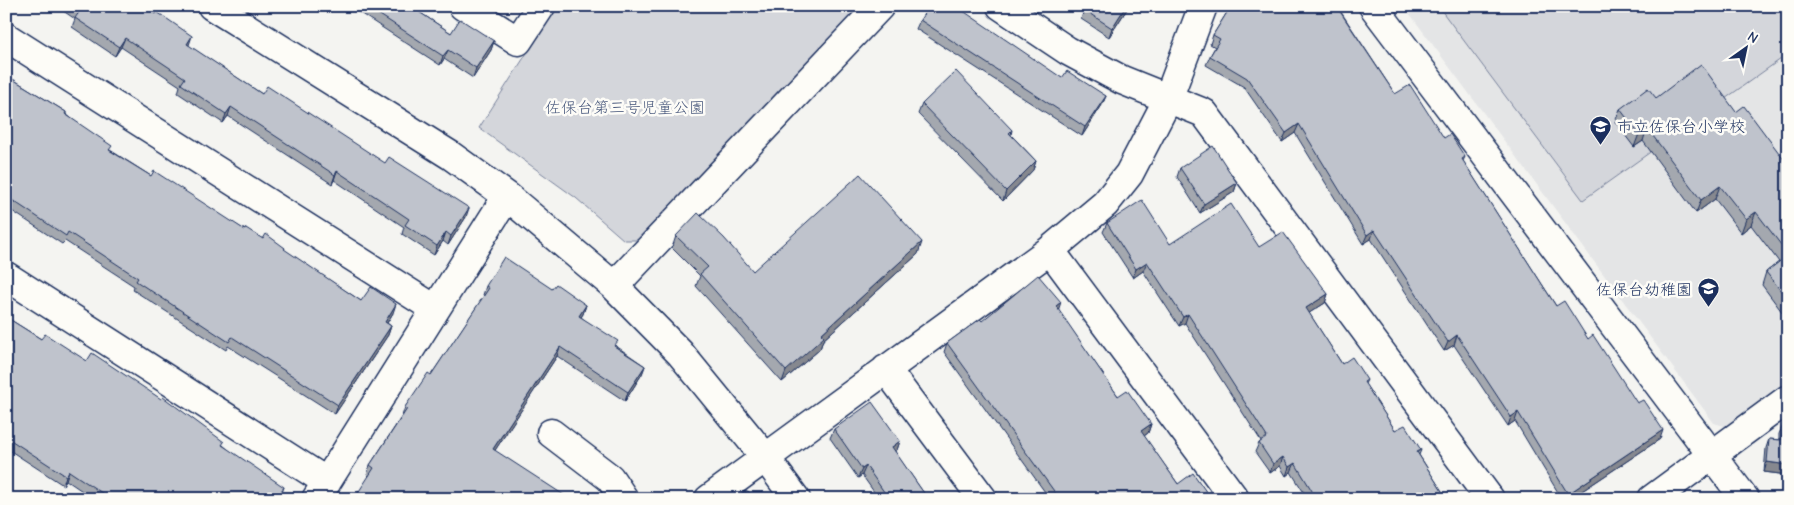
<svg xmlns="http://www.w3.org/2000/svg" width="1794" height="505" viewBox="0 0 1794 505" font-family="'Comic Neue','Klee One',sans-serif">
<style>
.built{fill:#e4e5e6}
.green{fill:#d4d6db;stroke:#78829c}
.lines{fill:none;stroke-linecap:round;stroke-linejoin:round}
.minor-casing{stroke:#1b2f5e;stroke-width:31}
.minor{stroke:#fdfcf7;stroke-width:28}
.wall{fill:#a4a8af;stroke:#1b2f5e}
.shaded-wall{fill:#86888f;stroke:#1b2f5e}
.building{fill:#bfc3cc;stroke:#1b2f5e}
.labels{text-anchor:middle;stroke-width:5;stroke-linejoin:round;paint-order:stroke}
.park-label{font-size:16px;fill:#49597d;stroke:#fdfcf7}
.poi-label{font-size:16px;fill:#1b2f5e;stroke:#fdfcf7;text-anchor:start}
</style>
<rect width="100%" height="100%" fill="#f4f4f1"/>
<filter id="ink" filterUnits="userSpaceOnUse"><feTurbulence type="fractalNoise" baseFrequency=".02" numOctaves="2"/><feDisplacementMap in="SourceGraphic" scale="10" xChannelSelector="R" yChannelSelector="G"/><feConvolveMatrix kernelMatrix="1 2 1 2 8 2 1 2 1" color-interpolation-filters="sRGB"/></filter>
<g filter="url(#ink)">
<path class="built" d="M1404 6H1788V382L1728 427 1714 423Z"/>
<path class="green" d="M557 6H862L638 240H624L576 198 479 128Z
M1438 6H1788V54L1583 200Z"/>
<g class="lines">
<defs>
<path id="minor" d="M212 6 450 155 507 196 614 286 680 353 765 457 796 499
M463 6 518 41 541 6
M1001 6 1068 51 1122 80 1204 113 1490 499
M1373 6 1745 499
M6 37 435 309
M1050 250 1235 499
M6 276 327 482
M614 286 880 6
M886 369 983 499
M551 433 610 478 624 499
M316 499 507 196
M709 499 1050 250 1105 204 1129 174 1168 99 1203 6
M1652 499 1788 399"/>
</defs>
<use href="#minor" class="minor-casing"/>
<use href="#minor" class="minor"/>
</g>
<path class="wall" d="M56 6H144L189 46 262 94 466 217 448 245 443 241 434 255 402 234 404 227 334 180 332 184 228 116 223 123 178 93 180 86 121 47 115 56 72 27 75 19Z
M349 6H410L451 33 494 41 491 50 473 78 444 59 440 65Z
M1071 6H1129L1109 37 1081 19 1083 13Z
M1231 6H1340L1339 9 1395 94 1465 157 1463 161 1556 306 1588 339 1660 439 1570 499H1562L1515 421 1508 426 1454 345 1444 351 1371 239 1363 244 1295 133 1282 142 1244 87 1206 65 1210 56 1215 47 1210 44 1213 35Z
M920 20 1106 96 1102 105 1082 136 916 29Z
M6 75 66 112V114L110 150 151 176 245 230 263 239 285 248 284 250 361 301 393 313 387 323 391 326 388 335 335 414 228 346 226 350 133 290 134 286 65 241 62 244 6 207Z
M1656 98 1736 112 1788 165V320L1762 285 1766 272 1779 262 1751 225 1741 233 1715 199 1696 213 1643 141 1634 147 1615 122 1620 109Z
M922 104 1012 130 1011 135 1036 161 1033 170 1003 201 918 114Z
M1180 168 1237 183 1234 192 1200 213 1177 177Z
M1107 223 1170 244 1259 247 1328 294 1325 303 1309 313 1342 364 1367 380 1365 384 1395 430 1421 450 1419 455 1447 499H1308L1291 472 1286 476 1280 466 1270 473 1255 452 1259 443 1261 441 1185 323 1179 326 1143 271 1133 278 1103 232Z
M676 236 753 271 918 254 823 340 820 349 782 382 696 286 700 276 672 248Z
M486 286 552 289 586 305 583 314 581 317 616 346 645 366 642 374 625 401 557 356 495 450 369 476 367 474 370 465 402 416 405 407 431 375 484 296 483 295Z
M1058 310 1118 396 1151 424 1148 433 1144 436 1178 484 1207 493 1205 499H1050L944 352 947 343 982 321Z
M6 317 41 339 87 361 223 445 281 496 279 499H94L66 480 63 485 6 448Z
M1783 425 1788 475 1764 472 1766 448 1769 439 1779 440V434Z
M834 429 900 441 897 450 895 452 928 499H879L862 475 858 478 830 438Z"/>
<path class="shaded-wall" d="M1126 6H1129L1109 37 1112 28Z
M192 36 189 45 184 53 187 44Z
M125 38 121 47 115 56 119 47Z
M494 41 491 50 473 78 476 68Z
M448 50 444 59 440 65 443 56Z
M1106 96 1102 105 1082 136 1085 127Z
M231 107 228 116 223 123 226 114Z
M1299 124 1295 133 1282 142 1286 133Z
M1647 128 1643 141 1634 147 1639 134Z
M1036 161 1033 170 1003 201 1006 191Z
M337 171 334 180 332 184 335 175Z
M1237 183 1234 192 1200 213 1204 204Z
M1720 186 1715 199 1696 213 1701 200Z
M469 208 466 217 448 245 451 236Z
M1756 212 1751 225 1741 233 1746 219Z
M1374 230 1371 239 1363 244 1367 235Z
M446 232 443 241 434 255 437 246Z
M922 242 918 254 823 340 820 349 782 382 786 371 821 334Z
M1147 262 1143 271 1133 278 1136 269Z
M1328 294 1325 303 1303 317 1306 308Z
M1061 302 1058 311 1056 306Z
M396 304 393 313 382 331 385 322Z
M586 305 583 314 576 325 579 316Z
M1188 314 1185 323 1179 326 1183 317Z
M391 326 388 335 335 414 338 405Z
M1457 335 1454 345 1444 351 1448 342Z
M560 347 557 356 490 458 493 449Z
M645 366 642 374 625 401 628 392Z
M1518 412 1515 421 1508 426 1511 417Z
M1151 424 1148 433 1138 440 1141 431Z
M1663 430 1660 439 1570 499H1566L1568 494Z
M900 441 897 450 888 456 892 447Z
M1283 457 1280 466 1270 473 1273 464Z
M1767 462 1788 465V475L1764 472Z
M1295 463 1291 472 1286 476 1289 467Z
M866 466 862 475 858 478 862 469Z
M69 471 66 480 63 485 66 476Z
M284 487 281 496 279 499H276Z
M1207 493 1205 499H1200L1201 497Z"/>
<path class="building" d="M73 6H144L155 14 157 12 192 36 187 44 262 94 267 86 385 163 389 157 469 208 451 236 446 232 437 246 405 225 409 219 337 171 335 175 231 107 226 114 181 84 185 78 125 38 119 47 75 18 80 11Z
M366 6H410L451 33 460 19 494 41 476 68 448 50 443 56Z
M929 6H956L1062 78 1067 71 1106 96 1085 127 920 20Z
M1087 6H1126L1112 28 1084 10Z
M1231 6H1338L1337 7 1395 94 1410 85 1444 138 1450 134 1465 157 1462 159 1556 306 1564 301 1588 339 1593 335 1637 403 1643 400 1663 430 1568 494 1518 412 1511 417 1457 335 1448 342 1374 230 1367 235 1299 124 1286 133 1247 78 1210 56 1220 39 1213 35Z
M1701 64 1736 112 1744 106 1788 165V254L1756 212 1746 219 1720 186 1701 200 1647 128 1639 134 1620 109 1648 88 1656 98Z
M956 71 1012 130 1009 133 1036 161 1006 191 922 104Z
M6 75 66 112 65 114 112 146 109 150 151 176 154 171 245 230 246 228 263 239 266 234 285 248 284 249 361 301 371 287 396 304 385 322 391 326 338 405 232 337 229 342 136 281 138 278 68 232 66 236 6 196Z
M1213 146 1237 183 1204 204 1180 168Z
M860 174 922 242 821 334 824 337 786 371 700 274 708 267 676 236 698 213 724 238 753 271Z
M1142 200 1170 244 1231 204 1259 247 1283 232 1328 294 1306 308 1342 364 1352 357 1367 380 1364 382 1395 430 1405 425 1421 450 1417 452 1447 499H1317L1295 463 1289 467 1283 457 1273 464 1259 443 1267 437 1188 314 1183 317 1147 262 1136 269 1107 223Z
M1788 255V300L1766 272Z
M504 257 552 289 556 284 586 305 579 316 618 341 614 346 645 366 628 392 560 347 493 449 570 499H354L374 468 370 465 407 409 405 407 428 373 431 375 489 288 486 286Z
M1038 275 1061 302 1056 306 1118 396 1127 390 1151 424 1141 431 1178 484 1193 473 1207 493 1201 497 1202 499H1067L1064 495 1059 498 947 343 980 319 982 321Z
M6 317 41 339 45 334 87 361 92 353 161 399 163 397 224 442 222 445 284 487 276 499H111L69 471 66 476 6 437Z
M872 402 900 441 892 447 928 499H889L866 466 862 469 834 429Z
M1783 425H1788V465L1767 462 1769 439 1781 440Z
M748 491 754 499H737Z
M1702 495 1704 499H1696Z"/>
</g>
<defs>
<symbol id="school-pin" viewBox="-11 -11 22 30"><path d="M0 17L-7.5 6A9.5 9.5 0 1 1 7.5 6Z" fill="#1b2f5e" stroke="#fdfcf7"/><path d="M0-5L7-2L0 1L-7-2ZM-4 1L0 2.5L4 1V4Q0 6-4 4Z" fill="#fff"/></symbol>
</defs>
<g fill-rule="evenodd">
<use href="#school-pin" x="1588" y="114" width="25" height="34"/>
<use href="#school-pin" x="1696" y="276" width="25" height="34"/>
</g>
<g class="labels">
<g class="park-label">
<text x="625" y="113">佐保台第三号児童公園</text>
</g>
<g class="poi-label">
<text x="1617" y="132">市立佐保台小学校</text>
<text x="1692" y="295" text-anchor="end">佐保台幼稚園</text>
</g>
</g>
<rect width="1794" height="505" fill="none" stroke="#fdfcf7" stroke-width="25"/>
<rect x="12" y="12" width="1769" height="480" fill="none" stroke="#1b2f5e" stroke-width="2" filter="url(#ink)"/>
<g transform="translate(1746 48) rotate(33)" stroke="#fdfcf7" stroke-width="4" paint-order="stroke">
<path d="M0-4L9 19L0 12L-9 19Z" fill="#1b2f5e"/>
<text y="-8" font-size="14" font-weight="bold" text-anchor="middle" fill="#1b2f5e">N</text>
</g>
</svg>
